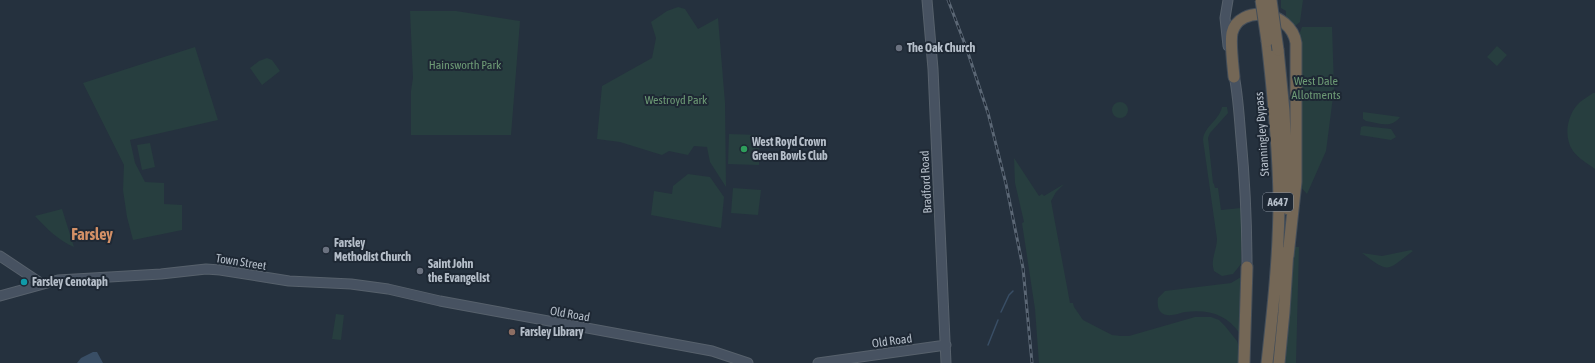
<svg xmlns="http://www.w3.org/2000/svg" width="1595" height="363" viewBox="0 0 1595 363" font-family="'Asap Condensed',sans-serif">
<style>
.green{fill:#273e3f}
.water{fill:#394e65}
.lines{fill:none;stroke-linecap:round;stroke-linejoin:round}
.stream{stroke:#394e65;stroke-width:1.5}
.secondary-casing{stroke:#57616c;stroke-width:11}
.highway-casing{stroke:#444e59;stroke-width:13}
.secondary{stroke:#475261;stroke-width:9}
.highway{stroke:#746756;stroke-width:11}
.rail-casing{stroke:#5b6775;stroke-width:3}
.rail{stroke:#1e2834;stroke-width:1.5;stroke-dasharray:4.5;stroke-linecap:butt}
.highway-bridge-casing{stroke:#444e59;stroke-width:13;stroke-linecap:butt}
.highway-bridge{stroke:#746756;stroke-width:11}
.worship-dot{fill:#6b7280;stroke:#1e2834;stroke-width:1.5}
.leisure-dot{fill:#2e9e5b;stroke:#1e2834;stroke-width:1.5}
.culture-dot{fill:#0f9aa8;stroke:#1e2834;stroke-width:1.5}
.education-dot{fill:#8d6e63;stroke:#1e2834;stroke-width:1.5}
.labels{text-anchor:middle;stroke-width:4;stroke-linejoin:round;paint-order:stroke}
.shield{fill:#1e2834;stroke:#88919c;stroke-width:1}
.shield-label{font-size:11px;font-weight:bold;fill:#b5bec9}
.poi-label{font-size:12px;font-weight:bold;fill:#b5bec9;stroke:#1e2834;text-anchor:start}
.park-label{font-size:12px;fill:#6d9a75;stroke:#1e2834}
.street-label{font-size:12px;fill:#b5bec9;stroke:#1e2834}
.district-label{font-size:16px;font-weight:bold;fill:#d39066;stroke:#1e2834}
</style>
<rect width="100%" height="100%" fill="#25313e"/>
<path class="green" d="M1281 0H1303L1300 22 1295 26 1286 19V11L1281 8Z
M678 7 685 9 698 29 718 18 725 103 726 187 710 162 707 147 694 146 688 155 669 151 662 155 620 142 597 139 602 86 652 58 656 38 651 22 667 11Z
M410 11H456L520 21 511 135H411V91L413 78Z
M1302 27H1332L1334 89 1326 151 1307 194 1296 182V43Z
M1497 46 1507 55 1497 66 1487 57Z
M195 47 218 120 130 140 135 163 145 182 164 183V204L182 205V230L133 240 127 217 123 190 124 165 83 83Z
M267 58 272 60 280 71 262 85 250 68 259 61Z
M1593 93H1595V169C1588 164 1578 158 1573 151 1563 137 1567 114 1580 102 1584 99 1589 96 1593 93Z
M1112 110a8 8 0 1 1 16 0a8 8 0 1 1-16 0Z
M1222 107H1227L1228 113 1210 133 1208 138 1213 183 1214 184 1215 188H1218L1221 210 1241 208V264L1233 274 1222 276 1214 271C1210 260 1217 250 1217 239L1203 140C1204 126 1219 121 1222 107Z
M1363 112 1400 117C1391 129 1379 123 1366 121L1363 119Z
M1364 126 1391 129 1396 137 1391 140 1360 135 1361 127Z
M729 134 759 135V165L728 164Z
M150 143 155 167 142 170 137 145Z
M1014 158 1039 196 1042 194 1044 196 1064 184 1056 192 1051 201 1070 303H1073L1074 307 1083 320 1112 335 1121 336H1129L1195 317H1211L1219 320 1225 326 1237 341 1239 347V363H1039L1035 309 1022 223 1024 222 1015 183Z
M688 174 710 177 724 197 721 228 651 215 654 191 672 194 673 186Z
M733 188 761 190 758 215 731 213Z
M62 209 74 247C58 240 47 229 35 216Z
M1293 247H1299L1296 363H1283Z
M1411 250 1413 251C1386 271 1390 274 1362 253L1382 256Z
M1241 277 1240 334C1227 314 1208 309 1185 312 1180 313 1173 316 1167 315 1158 314 1157 306 1158 298L1165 291 1231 283Z
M336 314 344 315 341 340 332 339Z"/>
<path class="water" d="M93 352H97L103 363H77L81 358Z"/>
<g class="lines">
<path class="stream" d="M1001 312 1009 295 1013 291
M988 345 998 320"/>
<defs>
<path id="secondary" d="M927 0 933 69 946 363
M1228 46 1225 18 1228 0
M1233 70C1238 92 1239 115 1241 138 1245 181 1247 224 1247 267
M0 256 42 284
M0 296 58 280 161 274 206 269 220 270 289 281 351 284 388 289 440 301 712 351 748 363
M818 363 946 345"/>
<path id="highway" d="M1278 50 1284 111 1288 209
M1234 77C1233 66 1230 43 1232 33 1239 4 1291 10 1296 43V182L1288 256
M1244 363 1247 267
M1267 363C1273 309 1279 254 1279 199 1278 146 1273 93 1267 41
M1279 363 1284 312 1288 250"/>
</defs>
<use href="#secondary" class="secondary-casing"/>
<use href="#highway" class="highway-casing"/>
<use href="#secondary" class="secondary"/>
<use href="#highway" class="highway"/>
<defs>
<path id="rail" d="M948 0 966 47 988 113 1006 184 1023 268 1032 363"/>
</defs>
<use href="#rail" class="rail-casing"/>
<use href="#rail" class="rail"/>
<defs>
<path id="highway-bridge" d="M1261 0 1267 41
M1271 0 1278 50"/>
</defs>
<use href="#highway-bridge" class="highway-bridge-casing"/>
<use href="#highway-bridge" class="highway-bridge"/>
</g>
<g class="worship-dot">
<circle cx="899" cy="48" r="4"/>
<circle cx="326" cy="250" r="4"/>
<circle cx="420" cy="271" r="4"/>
</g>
<circle class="leisure-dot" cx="744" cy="149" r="4"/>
<circle class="culture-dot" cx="24" cy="282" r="4"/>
<circle class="education-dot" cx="512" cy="332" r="4"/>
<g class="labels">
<rect class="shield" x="1263" y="193" width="30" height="18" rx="3"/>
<g class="shield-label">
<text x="1278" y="206">A647</text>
</g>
<g class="poi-label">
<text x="907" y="52">The Oak Church</text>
<text x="752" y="146">West Royd Crown<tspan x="752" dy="14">Green Bowls Club</tspan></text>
<text x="334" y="247">Farsley<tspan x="334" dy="14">Methodist Church</tspan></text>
<text x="428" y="268">Saint John<tspan x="428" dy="14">the Evangelist</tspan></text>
<text x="32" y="286">Farsley Cenotaph</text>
<text x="520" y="336">Farsley Library</text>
</g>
<g class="park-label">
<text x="465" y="69">Hainsworth Park</text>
<text x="1316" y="85">West Dale<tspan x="1316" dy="14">Allotments</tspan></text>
<text x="676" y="104">Westroyd Park</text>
</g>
<g class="street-label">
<text transform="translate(1262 134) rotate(-94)" y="4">Stanningley Bypass</text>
<text transform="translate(926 182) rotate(-93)" y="4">Bradford Road</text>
<text transform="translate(241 262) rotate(9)" y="4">Town Street</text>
<text transform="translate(570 314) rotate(10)" y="4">Old Road</text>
<text transform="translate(892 341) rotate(-8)" y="4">Old Road</text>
</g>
<g class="district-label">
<text x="92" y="240">Farsley</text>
</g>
</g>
</svg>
